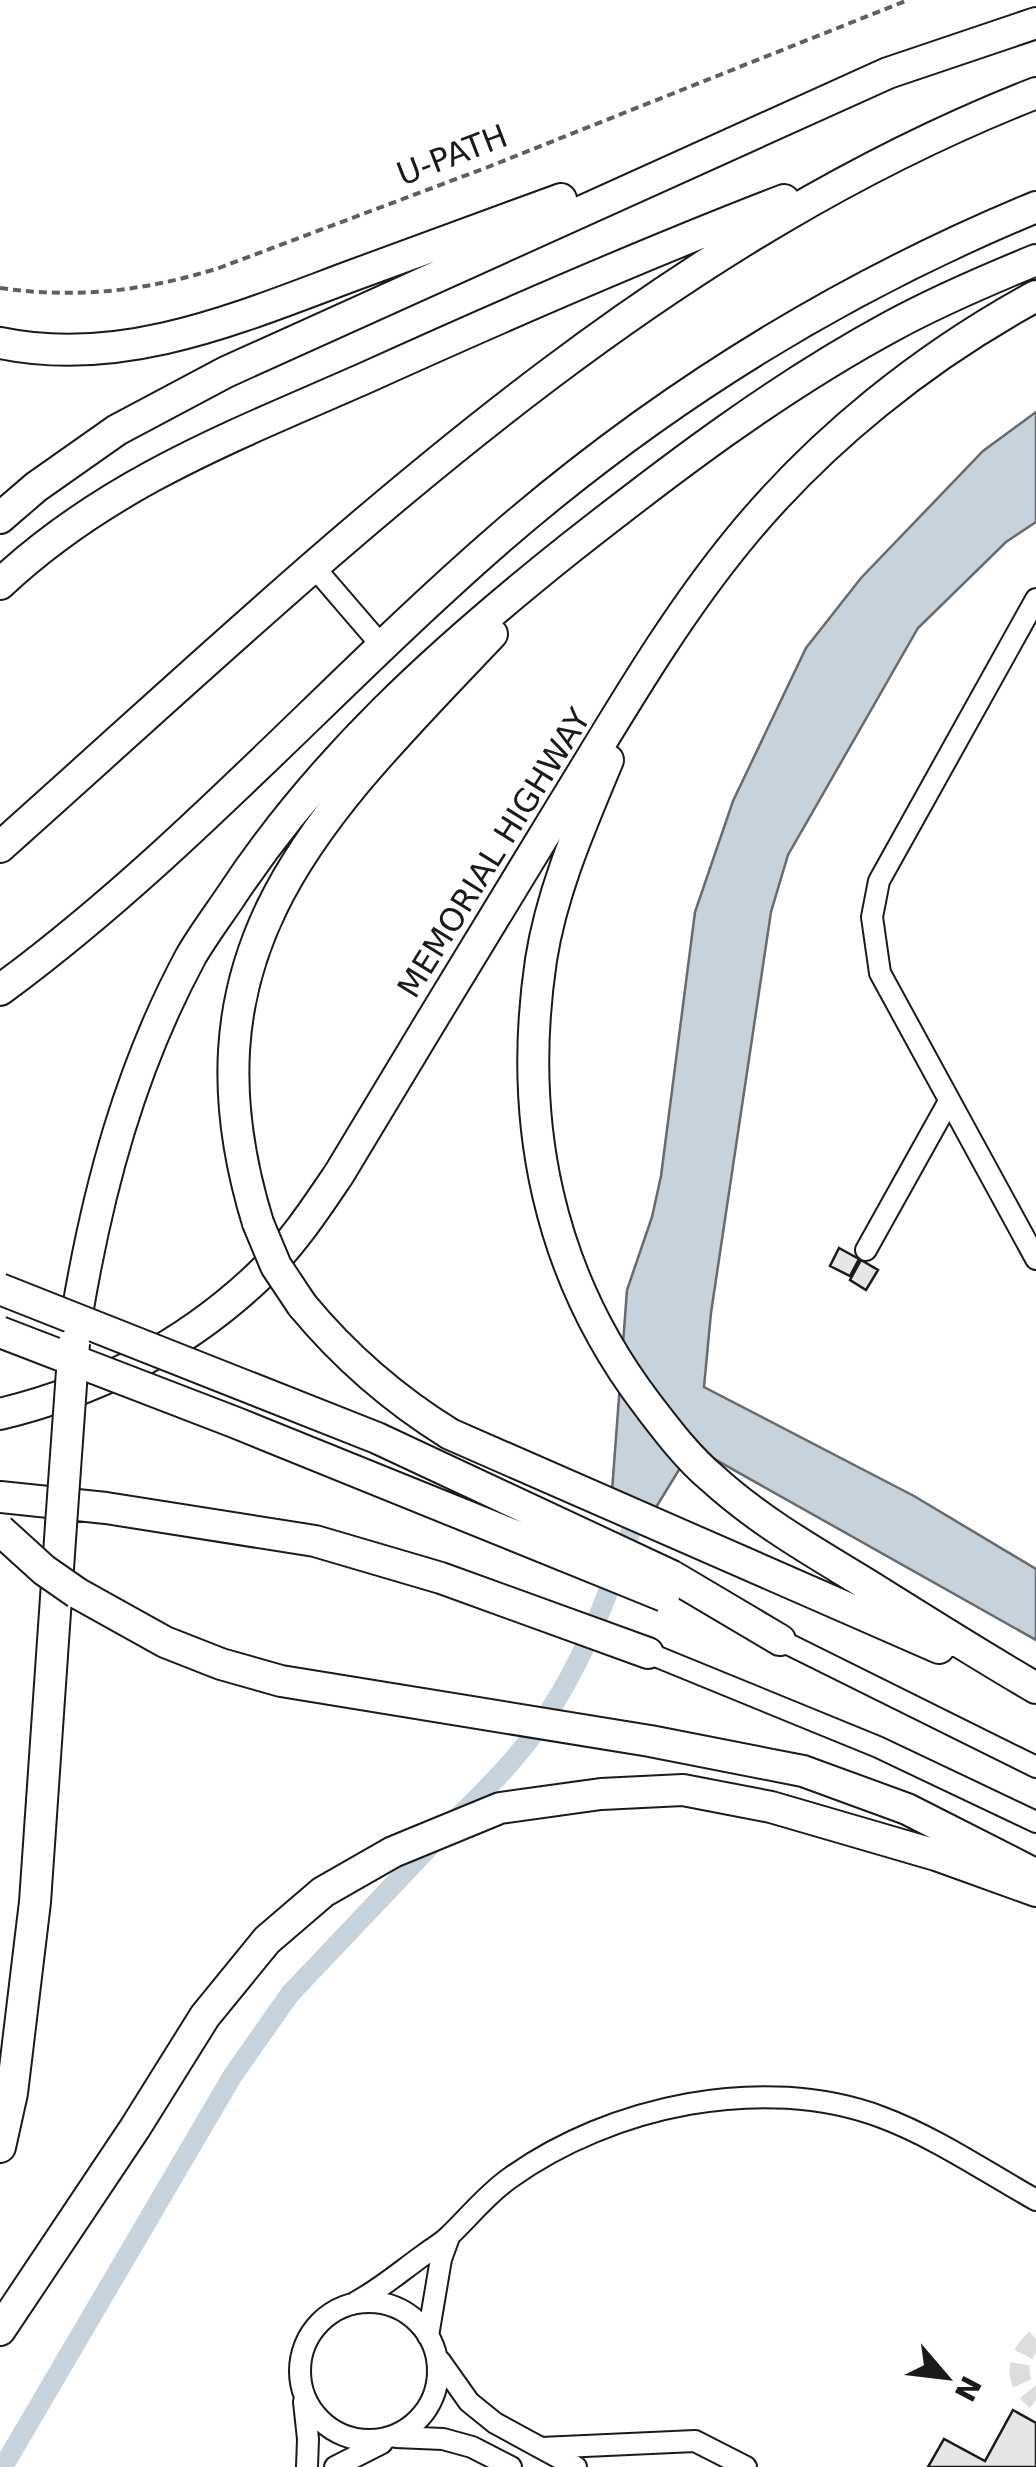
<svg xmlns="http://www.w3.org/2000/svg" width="1036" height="2467" viewBox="0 0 1036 2467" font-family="'DejaVu Sans',sans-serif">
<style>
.water{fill:#c6d2dc;stroke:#6a6a6a;stroke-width:2.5}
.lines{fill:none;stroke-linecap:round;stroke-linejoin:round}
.canal{stroke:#c6d2dc;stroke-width:20}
.building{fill:#e6e6e6;stroke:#1a1a1a;stroke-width:2.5}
.minor-tunnel{stroke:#ddd;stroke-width:20;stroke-dasharray:20 10;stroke-linecap:butt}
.minor-casing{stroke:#1a1a1a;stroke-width:24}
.highway-casing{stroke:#1a1a1a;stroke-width:34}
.path{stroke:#5f5f5f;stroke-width:4;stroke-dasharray:8 5;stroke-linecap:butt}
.minor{stroke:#fff;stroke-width:20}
.highway{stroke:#fff;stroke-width:30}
.highway-bridge-casing{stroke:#1a1a1a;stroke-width:34;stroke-linecap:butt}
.highway-bridge{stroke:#fff;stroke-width:30}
.labels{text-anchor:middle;stroke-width:8;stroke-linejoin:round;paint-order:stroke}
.street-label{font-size:32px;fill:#1a1a1a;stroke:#fff}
</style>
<rect width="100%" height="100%" fill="#fff"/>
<path class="water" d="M1036 412V522L1006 542 918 628 788 855 771 912 711 1313 704 1387 914 1496 1036 1569V1640L693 1447 647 1522 612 1491 627 1290 652 1217 661 1176 695 912 733 801 806 648 861 578 983 451Z"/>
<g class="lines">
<path class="canal" d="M454 1821C489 1787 524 1752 550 1710 590 1649 615 1574 640 1505
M3 2467 233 2075 290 1994 434 1842"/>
</g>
<path class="building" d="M839 1248 859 1259 850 1276 830 1266Z
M861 1260 878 1270 866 1290 850 1280Z
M1013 2410 1036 2423V2467H928L944 2439 985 2461Z"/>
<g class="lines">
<path class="minor-tunnel" d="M1036 2339C1015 2357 1013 2382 1036 2400"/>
<defs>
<path id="minor" d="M314 567 382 646
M1036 599 879 881 872 917 880 973 1036 1259
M866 1250 948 1103
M780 1640 1036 1767
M648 1653 878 1747 1036 1822
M300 2371a69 69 0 1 1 138 0a69 69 0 1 1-138 0Z
M356 2302C382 2288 401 2271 425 2254 433 2248 442 2243 449 2236 470 2216 486 2195 510 2178 610 2106 763 2073 881 2117 935 2137 986 2172 1036 2200
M428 2336 441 2259 449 2237
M440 2361 469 2402 495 2423 576 2467
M304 2402 308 2439 307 2467
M396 2437 443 2439 472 2447 511 2467
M541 2448 695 2441 746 2467
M335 2467 382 2443"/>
<path id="highway" d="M0 343C123 369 241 317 354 275 423 249 492 224 561 199
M0 518 36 487 117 430 226 372 888 73 1036 23
M0 584C107 484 231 437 363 379 502 316 641 255 784 200
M608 760C581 825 552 890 541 960 517 1121 548 1274 647 1404 667 1430 687 1457 712 1478 759 1521 814 1552 868 1585 924 1620 979 1655 1036 1688
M0 847C319 563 631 252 1036 93
M0 990C181 857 330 686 499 539 659 400 840 288 1036 207
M258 1223C174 950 318 817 492 634
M302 1305C345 1357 392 1398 450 1434L939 1648
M77 1314C98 1189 130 1069 191 956 202 937 216 918 229 899 320 760 440 652 569 549 672 468 777 388 892 326 938 301 987 280 1036 260
M0 1414C99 1390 189 1344 263 1272 293 1243 316 1208 339 1174 412 1053 485 931 559 811 616 719 670 623 739 539 820 440 924 357 1036 296
M0 1497 106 1508 315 1541 441 1578 648 1653
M672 1576 780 1640
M77 1593 165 1642 221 1664 281 1681 650 1741 803 1771 907 1809 1029 1871
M0 2147 12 2093 35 1902 61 1525
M0 2330 135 2128 205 2016 267 1940 323 1892 393 1852 500 1808 601 1794 683 1790 771 1807 936 1855 1036 1891"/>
</defs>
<use href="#minor" class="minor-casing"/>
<use href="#highway" class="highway-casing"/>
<path class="path" d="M0 288C77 299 145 291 219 268L488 167 908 0"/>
<use href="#minor" class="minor"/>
<use href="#highway" class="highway"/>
<defs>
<path id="highway-bridge" d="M258 1223 276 1266 302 1305
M0 1289 377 1438 672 1576
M0 1332 234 1422 664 1596
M61 1525 74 1343
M0 1530 44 1570 77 1593"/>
</defs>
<use href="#highway-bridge" class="highway-bridge-casing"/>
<use href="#highway-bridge" class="highway-bridge"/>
</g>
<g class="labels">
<g class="street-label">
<text transform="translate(452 155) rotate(-21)" y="11">U-PATH</text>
<text transform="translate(494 853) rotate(-58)" y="11">MEMORIAL HIGHWAY</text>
</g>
</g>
<g transform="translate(946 2377) rotate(118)" stroke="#ffffff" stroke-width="8" paint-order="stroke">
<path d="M0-8L18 38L0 25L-18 38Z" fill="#1a1a1a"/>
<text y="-15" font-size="28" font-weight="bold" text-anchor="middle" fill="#1a1a1a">N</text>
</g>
</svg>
